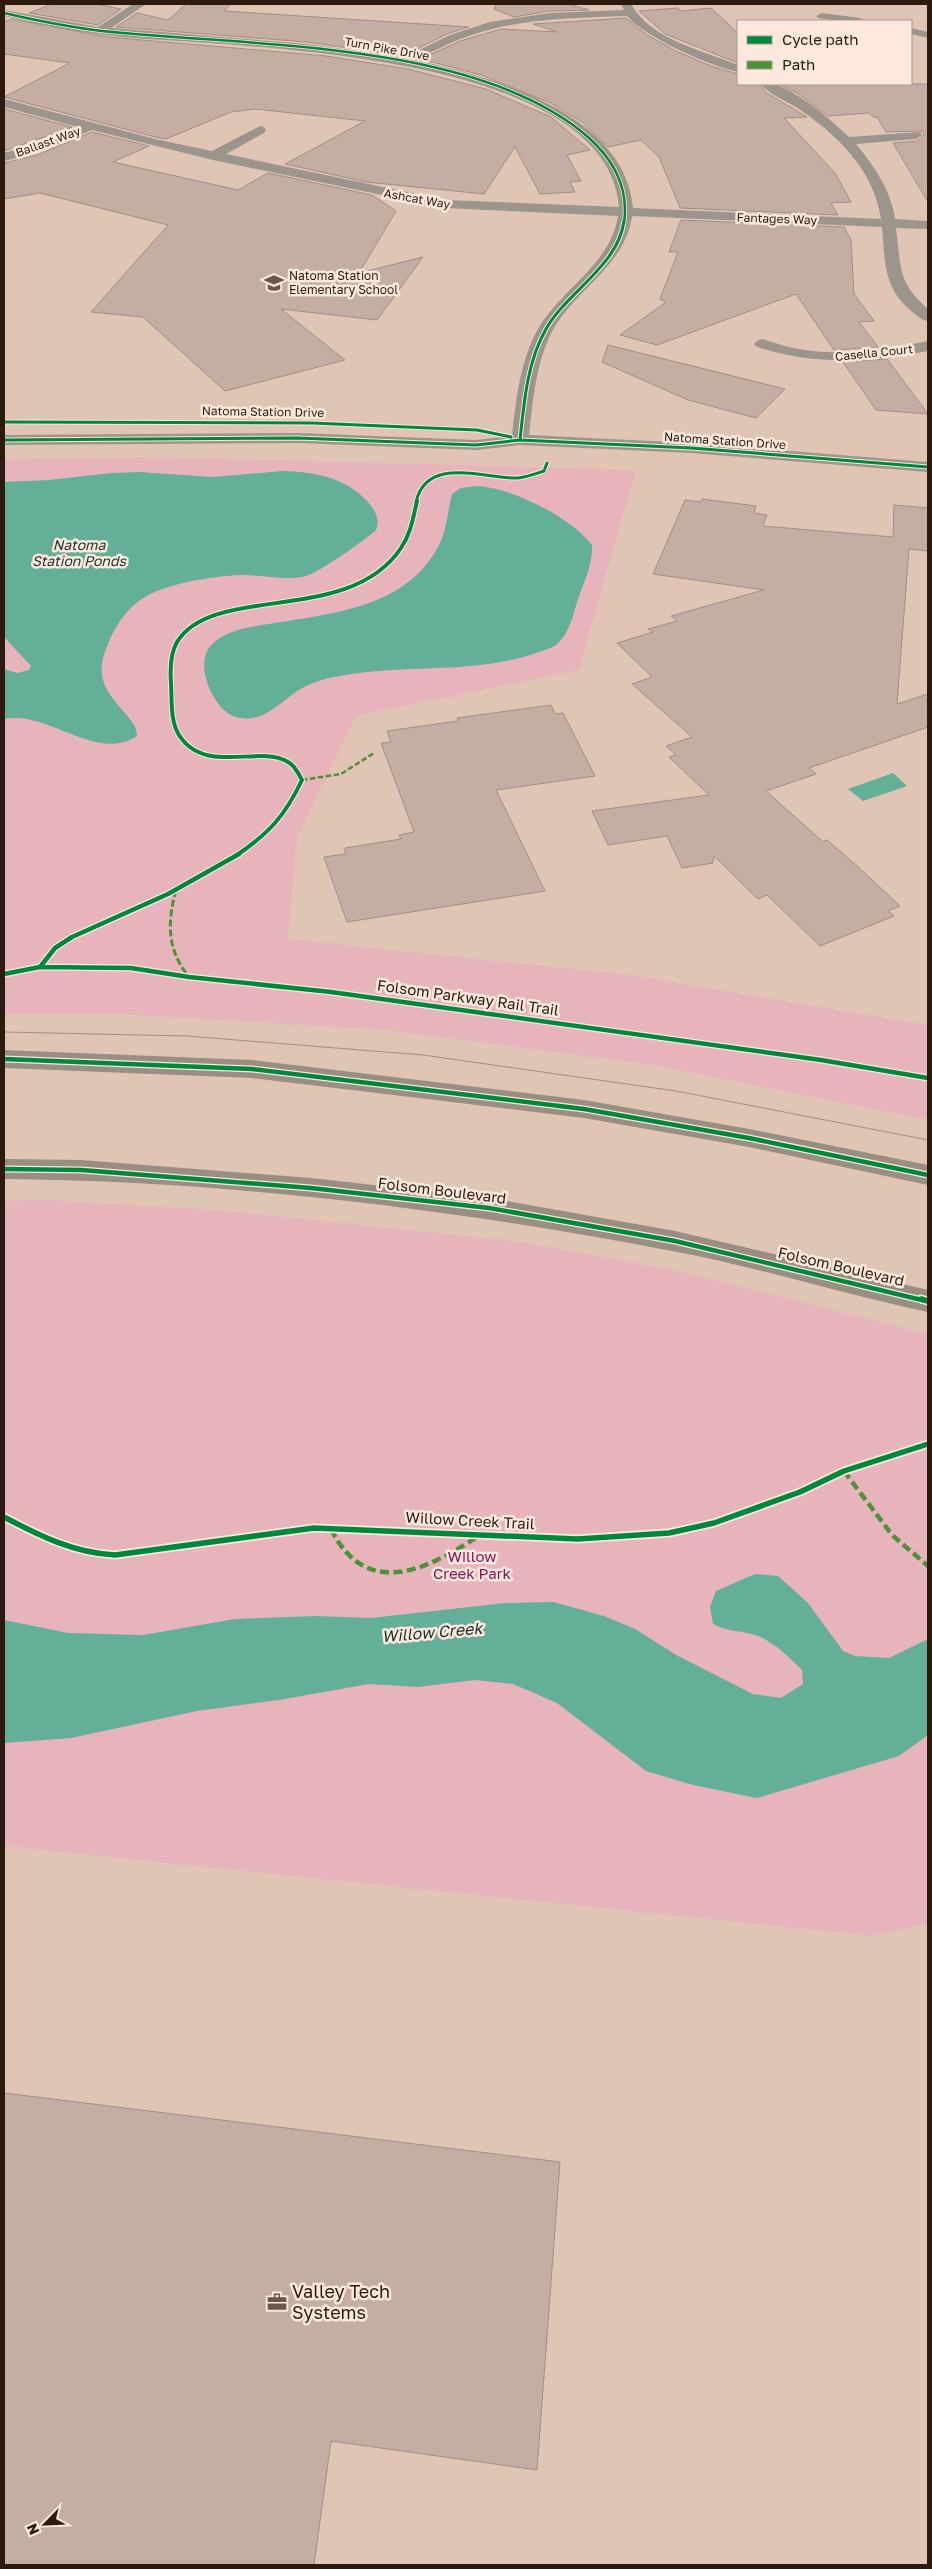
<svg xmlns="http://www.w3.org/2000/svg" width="932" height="2569" viewBox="0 0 932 2569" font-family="'Golos Text',sans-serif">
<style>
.green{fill:#e8b4bc}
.water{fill:#63af97}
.building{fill:#c4aea4;stroke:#a38d84}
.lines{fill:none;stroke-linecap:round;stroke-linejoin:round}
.minor{fill:#9c958b;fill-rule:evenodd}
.major{fill:#988e81;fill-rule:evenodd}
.tram{stroke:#9f9085;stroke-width:1}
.quiet-far2{stroke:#4d9139;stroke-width:2.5;stroke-dasharray:5.5 2.5;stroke-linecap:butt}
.quiet-far1{stroke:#4d9139;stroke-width:3;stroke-dasharray:7 3;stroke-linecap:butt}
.quiet{stroke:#4d9139;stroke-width:4.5;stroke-dasharray:9 4.5;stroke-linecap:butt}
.cycleway-far4-casing{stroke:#fce8dc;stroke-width:4}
.cycleway-far3-casing{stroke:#fce8dc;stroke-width:5}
.cycleway-far2-casing{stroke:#fce8dc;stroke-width:6}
.cycleway-far1-casing{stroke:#fce8dc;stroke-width:7}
.cycleway-casing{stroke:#fce8dc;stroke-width:9}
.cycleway-far4{stroke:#00873e;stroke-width:2.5}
.cycleway-far3{stroke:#00873e;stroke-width:3}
.cycleway-far2{stroke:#00873e;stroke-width:4}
.cycleway-far1{stroke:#00873e;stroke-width:4.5}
.cycleway{stroke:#00873e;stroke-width:5.5}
.labels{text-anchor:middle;stroke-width:5;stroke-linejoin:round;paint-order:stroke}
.far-street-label{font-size:12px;fill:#2c1a0f;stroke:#fce8dc}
.far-poi-label{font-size:12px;fill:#2c1a0f;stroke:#fce8dc;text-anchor:start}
.far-water-label{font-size:14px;font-style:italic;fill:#1a332c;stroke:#fce8dc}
.street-label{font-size:15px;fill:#2c1a0f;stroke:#fce8dc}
.park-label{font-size:15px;fill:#911159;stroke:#fce8dc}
.water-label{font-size:16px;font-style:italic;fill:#1a332c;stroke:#fce8dc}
.near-poi-label{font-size:18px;fill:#2c1a0f;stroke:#fce8dc;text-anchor:start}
</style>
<rect width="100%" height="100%" fill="#e0c5b4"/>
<path class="green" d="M167 457 636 470 579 670 356 716 297 838 288 939 631 975 928 1025V1120L648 1064 385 1030 121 1014H4V459Z
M45 1200 219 1210 521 1242 665 1268 928 1334V1923L872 1936 4 1846V1201Z"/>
<path class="water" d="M282 471C315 472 345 477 368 502 376 512 380 519 376 530 365 540 318 573 306 576 286 581 263 575 242 575 212 576 156 584 134 605 123 615 116 626 110 639 107 647 103 655 102 664 97 698 138 715 137 736 96 763 49 710 4 719V669L17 673 29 670 31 666 4 637V482L49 480 111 473 139 472 212 477Z
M477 486C513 488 570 517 592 545 593 562 585 580 579 596 574 611 570 633 557 644 551 649 541 651 533 654 469 675 400 663 335 677 326 678 315 682 306 686 283 697 266 725 236 717 214 711 195 667 209 648 217 637 229 633 241 629 311 614 404 617 440 543 447 528 448 510 452 494L461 488Z
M893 773 907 786 863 801 848 789Z
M755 1574 778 1576 808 1603 843 1651 855 1656 889 1658 928 1639V1735L899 1756 757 1798 693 1785 646 1771 557 1703 513 1684 475 1680 418 1687 369 1684 279 1700 197 1711 71 1738 4 1743V1620L68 1633 143 1635 235 1619 316 1616 371 1618 505 1603 553 1602 604 1616 635 1629 678 1656 753 1694 781 1698 803 1684 802 1670C789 1657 772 1640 755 1635 739 1630 729 1632 713 1624L710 1607 716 1591Z"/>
<path class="building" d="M52 4H96L121 9 98 25 29 13Z
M186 4H231L224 11 469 27 449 33 403 56 307 42 116 27 137 13 168 20Z
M496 4H568L589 10 550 11 514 17 494 9Z
M678 8 680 11 711 8 738 33V63L665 34 639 11Z
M626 18 647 35 678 52 711 66 738 74V84H759L767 93 807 117 784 118 835 173 851 202 831 203 838 215 680 208 659 157 641 140 608 147 582 122 551 103 481 75 421 59 460 41 501 29 557 32 533 24Z
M11 19 108 37 326 56 408 69 486 89 551 117 590 150 567 155 581 181 570 182 575 192 540 194 515 147 484 194 366 182 285 164 365 121 255 109 231 112 166 139 155 137 4 97 70 63 4 54V22Z
M779 84H928V202L893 143 917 141 924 135 922 131 886 132 877 117H873L869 113 828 116 797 93Z
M4 109 72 127 4 151Z
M92 132 149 146 113 162 238 190 268 173 372 195 396 211 359 273 423 257 377 320 281 309 345 360 225 391 143 317 91 312 168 225 40 193 4 199V163L37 155Z
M681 220 844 227 851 240 854 294 874 321 859 322 878 347 834 350 796 294 657 345 620 335 666 302 660 299 678 252H669Z
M608 345 785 389 756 418 688 400 602 362Z
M887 359 928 414 876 410 843 362Z
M702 499 756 506 754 513 767 515 763 526 893 537 894 505 928 508V551L909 549 897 704 928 694V727L809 768 816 774 766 791 823 842 827 840 855 864 900 906 888 911 894 916 820 946 767 895 758 899 714 856 713 863 682 868 667 836 608 845 592 811 709 795 669 757 676 755 666 746 692 737 632 684 652 677 617 643 653 632 648 629 677 621 671 616 764 590 653 574 685 500 701 502Z
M551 705 555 714 563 713 595 776 496 790 545 891 347 922 324 857 345 854V848L401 839 399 835 414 832 381 743 391 742 387 731 458 721 457 718Z
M4 2093 560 2162 537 2470 331 2441 314 2565H4Z"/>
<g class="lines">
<path class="minor" d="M133 4H146L111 28 307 44 403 58 450 35 490 22 550 13 624 10 621 4H631C651 40 702 50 738 65V72C710 66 646 38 627 16 577 18 523 18 475 34 454 40 434 51 415 60 492 77 625 113 633 208L881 219C874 169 836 134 796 107 786 101 768 94 761 84 766 84 772 83 777 85 801 94 830 119 849 137L920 132 922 135 916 139 856 144C874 166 891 190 895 219L928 221V229L896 228C901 266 897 282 928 309V321C920 320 915 314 909 309 883 286 885 259 882 227L632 216C626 264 577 289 554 328 536 360 533 399 529 435L691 443 928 462V472L691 453 520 445 476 450 298 443 4 445V435L298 433 476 440 512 436C516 400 520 361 538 329 561 289 611 264 618 216L445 208 213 160 92 130 36 153 4 161V153L26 147 78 127 4 107V99L155 139 212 151 260 126 264 127 266 130 264 133 226 154 445 200 619 207C607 50 236 47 123 37 83 33 43 25 4 16V10L98 27Z
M822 13 860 18 866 21H836L818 18 816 16Z
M911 28 928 32V38L911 34Z
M762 339C776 343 789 348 804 350 845 356 887 349 928 341V351C869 362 815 366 757 347L754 344 757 341Z"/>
<path class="major" d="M4 1050 252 1060 584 1100 749 1129 928 1165V1185L749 1147 584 1118 252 1078 4 1068Z
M4 1159 81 1160 311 1178 489 1198 675 1231 928 1290V1312C842 1294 758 1267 672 1251 454 1209 226 1181 4 1179Z"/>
<path class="tram" d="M4 1032 187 1036 423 1055 676 1091 928 1140"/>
<path class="quiet-far2" d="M302 780 341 774 374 753"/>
<path class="quiet-far1" d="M176 890C167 923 167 950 189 977"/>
<path class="quiet" d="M844 1471 892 1535 928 1566
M331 1529C367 1602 430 1568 480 1535"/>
<defs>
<path id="cycleway-far4" d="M4 13C43 22 83 30 123 33 260 46 480 43 588 137 614 160 629 188 624 223"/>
<path id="cycleway-far3" d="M4 422 312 423 477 430 511 437
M4 440 298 438 476 445 520 440 691 448 928 467
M520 440C524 403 527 362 546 329 567 292 618 266 624 221
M416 502C427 455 484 479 518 478 527 477 535 474 544 471L547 463"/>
<path id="cycleway-far2" d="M237 855C269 833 285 816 302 780 300 776 297 771 294 767 269 739 207 779 179 735 170 721 172 699 171 683 170 669 170 654 177 642 213 583 349 626 401 548 411 533 413 518 417 501"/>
<path id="cycleway-far1" d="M40 967 55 948 72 937 168 894 239 854
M4 974 40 967 131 968 189 977 331 992 821 1060 928 1078
M4 1059 252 1069 584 1109 749 1138 928 1175
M4 1169 81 1170 311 1188 489 1208 675 1241 926 1301"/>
<path id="cycleway" d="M921 1299 928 1301
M4 1517C40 1536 74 1553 115 1555L314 1528 578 1539 669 1533 714 1523 800 1492 844 1471 928 1444"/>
</defs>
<use href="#cycleway-far4" class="cycleway-far4-casing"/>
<use href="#cycleway-far3" class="cycleway-far3-casing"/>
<use href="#cycleway-far2" class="cycleway-far2-casing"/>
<use href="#cycleway-far1" class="cycleway-far1-casing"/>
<use href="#cycleway" class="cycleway-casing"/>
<use href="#cycleway-far4" class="cycleway-far4"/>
<use href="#cycleway-far3" class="cycleway-far3"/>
<use href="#cycleway-far2" class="cycleway-far2"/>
<use href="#cycleway-far1" class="cycleway-far1"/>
<use href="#cycleway" class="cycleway"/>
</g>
<defs>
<symbol id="school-bare" viewBox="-9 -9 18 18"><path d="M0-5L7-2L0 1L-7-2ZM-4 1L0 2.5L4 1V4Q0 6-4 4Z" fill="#6b5649" stroke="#fce8dc" stroke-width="2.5" paint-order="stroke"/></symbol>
<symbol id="office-bare" viewBox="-9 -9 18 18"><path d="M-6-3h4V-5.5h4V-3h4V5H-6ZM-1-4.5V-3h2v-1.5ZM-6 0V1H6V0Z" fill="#6b5649" stroke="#fce8dc" stroke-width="2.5" paint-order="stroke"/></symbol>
</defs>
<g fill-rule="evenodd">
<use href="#school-bare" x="260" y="269" width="28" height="28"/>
<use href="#office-bare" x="263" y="2288" width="28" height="28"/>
</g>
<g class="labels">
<g class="far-street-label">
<text transform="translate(387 49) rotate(10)" y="4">Turn Pike Drive</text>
<text transform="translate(48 142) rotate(-20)" y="4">Ballast Way</text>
<text transform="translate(417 199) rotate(10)" y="4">Ashcat Way</text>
<text transform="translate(777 219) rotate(2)" y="4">Fantages Way</text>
<text transform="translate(874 353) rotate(-6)" y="4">Casella Court</text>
<text transform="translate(263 412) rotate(1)" y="4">Natoma Station Drive</text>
<text transform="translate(725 441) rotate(4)" y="4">Natoma Station Drive</text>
</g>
<g class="far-poi-label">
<text x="289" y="280">Natoma Station<tspan x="289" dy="14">Elementary School</tspan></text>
</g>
<g class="far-water-label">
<text x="79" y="550">Natoma<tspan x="79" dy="16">Station Ponds</tspan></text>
</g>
<g class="street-label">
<text transform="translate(468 998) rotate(8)" y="5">Folsom Parkway Rail Trail</text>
<text transform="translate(442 1191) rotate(7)" y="5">Folsom Boulevard</text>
<text transform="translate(841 1267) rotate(13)" y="5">Folsom Boulevard</text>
<text transform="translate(470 1521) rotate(3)" y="5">Willow Creek Trail</text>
</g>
<g class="park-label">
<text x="472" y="1562">Willow<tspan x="472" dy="17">Creek Park</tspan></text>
</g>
<g class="water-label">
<text transform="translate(432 1632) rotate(-5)" y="6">Willow Creek</text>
</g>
<g class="near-poi-label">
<text x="292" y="2298">Valley Tech<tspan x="292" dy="21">Systems</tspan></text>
</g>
</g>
<rect width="932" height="2569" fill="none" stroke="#2c1a0f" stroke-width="10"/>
<rect x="737" y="20" width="175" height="65" fill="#fce8dc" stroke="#a9968a"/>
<rect x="747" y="36" width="25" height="8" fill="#00873e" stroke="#a9968a"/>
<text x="782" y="45" font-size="15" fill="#2c1a0f">Cycle path</text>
<rect x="747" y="61" width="25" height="8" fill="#4d9139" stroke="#a9968a"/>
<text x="782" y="70" font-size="15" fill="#2c1a0f">Path</text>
<g transform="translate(45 2524) rotate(246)" stroke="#fce8dc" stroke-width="4" paint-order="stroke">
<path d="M0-4L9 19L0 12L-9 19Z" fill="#2c1a0f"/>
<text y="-8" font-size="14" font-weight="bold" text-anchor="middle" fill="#2c1a0f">N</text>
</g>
</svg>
